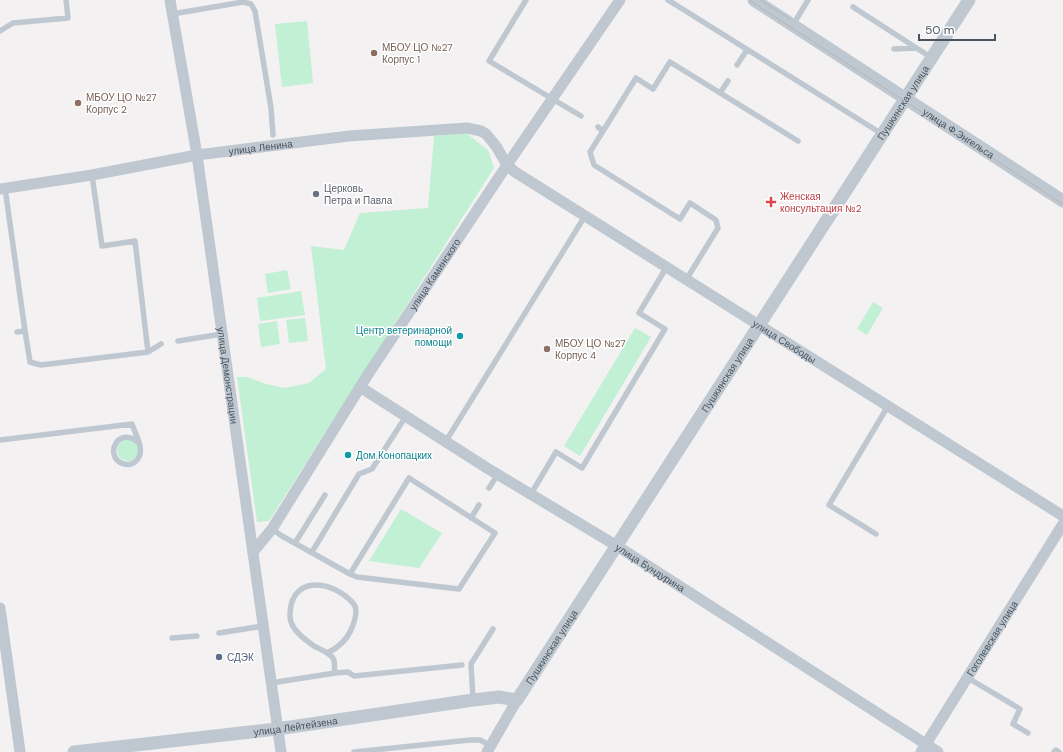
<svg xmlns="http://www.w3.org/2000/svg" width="1063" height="752" viewBox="0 0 1063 752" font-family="'DM Sans',sans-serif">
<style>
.green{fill:#c1f0d5}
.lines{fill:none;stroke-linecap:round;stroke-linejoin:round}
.service{stroke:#bfc8d0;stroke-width:5.5}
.minor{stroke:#bfc8d0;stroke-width:11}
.tertiary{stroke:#bfc8d0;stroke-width:13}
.tram{stroke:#b3b6bb;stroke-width:1}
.education-dot{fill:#8d6e63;stroke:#fff;stroke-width:1.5}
.worship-dot{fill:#6b7280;stroke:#fff;stroke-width:1.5}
.health-dot{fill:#e0444e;stroke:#fff;stroke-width:1.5}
.culture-dot{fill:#0f9aa8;stroke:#fff;stroke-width:1.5}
.service-dot{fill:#5c6f8a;stroke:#fff;stroke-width:1.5}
.labels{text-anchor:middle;stroke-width:3;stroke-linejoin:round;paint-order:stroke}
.education-label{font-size:10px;fill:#785e54;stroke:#fff;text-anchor:start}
.street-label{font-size:10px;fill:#49545f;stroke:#fff}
.worship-label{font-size:10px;fill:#5b616d;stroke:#fff;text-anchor:start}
.health-label{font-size:10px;fill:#be3a42;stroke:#fff;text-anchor:start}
.culture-label{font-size:10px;fill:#0d838f;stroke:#fff;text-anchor:end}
.service-label{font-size:10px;fill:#4e5e75;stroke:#fff;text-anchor:start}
</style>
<rect width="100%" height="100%" fill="#f3f1f1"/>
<path class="green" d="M307 21 313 83 282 87 275 24Z
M466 133 488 150 494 168 269 521 257 522 237 377H247L266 384 285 388 309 383 326 369 311 246 344 250 360 213 428 208 434 136Z
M287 270 291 289 268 293 265 274Z
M301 291 305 315 260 321 257 298Z
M873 302 883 308 867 335 857 329Z
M305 318 308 341 289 343 286 320Z
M277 321 280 344 261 347 258 324Z
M635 328 651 337 580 456 564 446Z
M117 450a11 11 0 1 1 22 0a11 11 0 1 1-22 0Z
M401 509 442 533 419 568 369 561Z"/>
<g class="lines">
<path class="service" d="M526 0 489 61 581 116
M668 0 882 134
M853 7 932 58
M172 14 243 2 251 4 255 11 271 108 273 135
M793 25 808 0
M0 31 13 23 68 18 66 0
M894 49 916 48
M737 65 747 50
M720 93 728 81
M598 127 603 131
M92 175 102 246 135 241 148 352
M5 188 25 331
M686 280 718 228 716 220 690 203 680 219 594 165 590 152 636 78 653 89 670 62 798 141
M17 332 25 331 30 362 41 365 148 352 161 344
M178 341 222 334
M0 440 132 424C136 436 147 452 135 462 131 465 126 465 121 463 104 454 119 425 139 443
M446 441 585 216
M489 488 498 474
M531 494 556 452 582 468 665 329 639 313 666 268
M471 518 479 505
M272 529 282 536 350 574 357 577 459 589 495 533 409 478 350 574
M876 534 829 505 888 406
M295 543 325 495
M312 552 359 474 372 469 406 416
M219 633 263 626
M172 638 197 636
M327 653C338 648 346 641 351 630 354 623 358 613 355 606 353 602 348 598 344 595 320 578 290 581 290 616 290 629 304 639 314 646 321 650 331 653 334 660 335 664 334 669 335 673
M968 678 1020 709 1013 724 1028 733
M271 683 335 673 348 672 354 676 462 665
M473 699 471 664 493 629
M354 752 470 740H480L491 746
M1054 752 1056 750 1059 752"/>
<g class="minor">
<path id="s1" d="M170 0 197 155 281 752"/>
<path id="s2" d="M0 189 92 175 197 155 349 136 467 128 481 131 486 134 496 146 507 165 515 172 1063 516"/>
<path id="s3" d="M360 387 487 468 617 546 938 752"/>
<path id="s4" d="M253 552 272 529 367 376 507 165 620 0"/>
<path d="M0 608 20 752"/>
<path d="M487 752 517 700"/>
<path id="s5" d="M921 752 1063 524"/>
</g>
<g class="tertiary">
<path id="s6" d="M754 0 1063 201"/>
<path id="s7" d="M74 752 277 729 473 700 499 697 517 700 969 0"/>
</g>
<path class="tram" d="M749 0 1063 204
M760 0 790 19"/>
</g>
<g class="education-dot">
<circle cx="374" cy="53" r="4"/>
<circle cx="78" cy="103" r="4"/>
<circle cx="547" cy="349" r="4"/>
</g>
<circle class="worship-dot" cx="316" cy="194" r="4"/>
<path class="health-dot" d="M769 196h4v4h4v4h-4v4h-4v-4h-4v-4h4z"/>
<g class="culture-dot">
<circle cx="460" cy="336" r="4"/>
<circle cx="348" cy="455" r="4"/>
</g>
<circle class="service-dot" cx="219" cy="657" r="4"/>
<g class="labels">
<g class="education-label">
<text x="382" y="51">МБОУ ЦО №27<tspan x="382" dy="12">Корпус 1</tspan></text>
<text x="86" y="101">МБОУ ЦО №27<tspan x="86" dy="12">Корпус 2</tspan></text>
<text x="555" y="347">МБОУ ЦО №27<tspan x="555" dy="12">Корпус 4</tspan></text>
</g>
<g class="street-label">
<text dy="4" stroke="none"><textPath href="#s7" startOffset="1158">Пушкинская улица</textPath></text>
<text dy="4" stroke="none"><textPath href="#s6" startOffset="244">улица Ф.Энгельса</textPath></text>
<text dy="4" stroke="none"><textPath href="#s2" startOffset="264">улица Ленина</textPath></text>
<text dy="4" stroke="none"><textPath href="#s4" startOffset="332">улица Каминского</textPath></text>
<text dy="4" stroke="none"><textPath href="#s2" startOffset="858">улица Свободы</textPath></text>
<text dy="4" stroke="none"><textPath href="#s7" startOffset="834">Пушкинская улица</textPath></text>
<text dy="4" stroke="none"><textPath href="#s1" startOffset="380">улица Демонстрации</textPath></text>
<text dy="4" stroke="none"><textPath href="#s3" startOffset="342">улица Бундурина</textPath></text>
<text dy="4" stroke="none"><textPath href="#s5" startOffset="134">Гоголевская улица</textPath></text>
<text dy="4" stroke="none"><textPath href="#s7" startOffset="510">Пушкинская улица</textPath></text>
<text dy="4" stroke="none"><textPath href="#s7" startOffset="223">улица Лейтейзена</textPath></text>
</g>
<g class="worship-label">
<text x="324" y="192">Церковь<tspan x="324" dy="12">Петра и Павла</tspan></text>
</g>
<g class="health-label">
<text x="780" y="200">Женская<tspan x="780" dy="12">консультация №2</tspan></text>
</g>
<g class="culture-label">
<text x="452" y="334">Центр ветеринарной<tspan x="452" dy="12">помощи</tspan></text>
<text x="356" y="459" text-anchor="start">Дом Конопацких</text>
</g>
<g class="service-label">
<text x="227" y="661">СДЭК</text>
</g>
</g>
<path d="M919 34v6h76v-6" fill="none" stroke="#49545f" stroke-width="2"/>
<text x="925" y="34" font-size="12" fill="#49545f" stroke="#ffffff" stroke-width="3" paint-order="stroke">50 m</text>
</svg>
